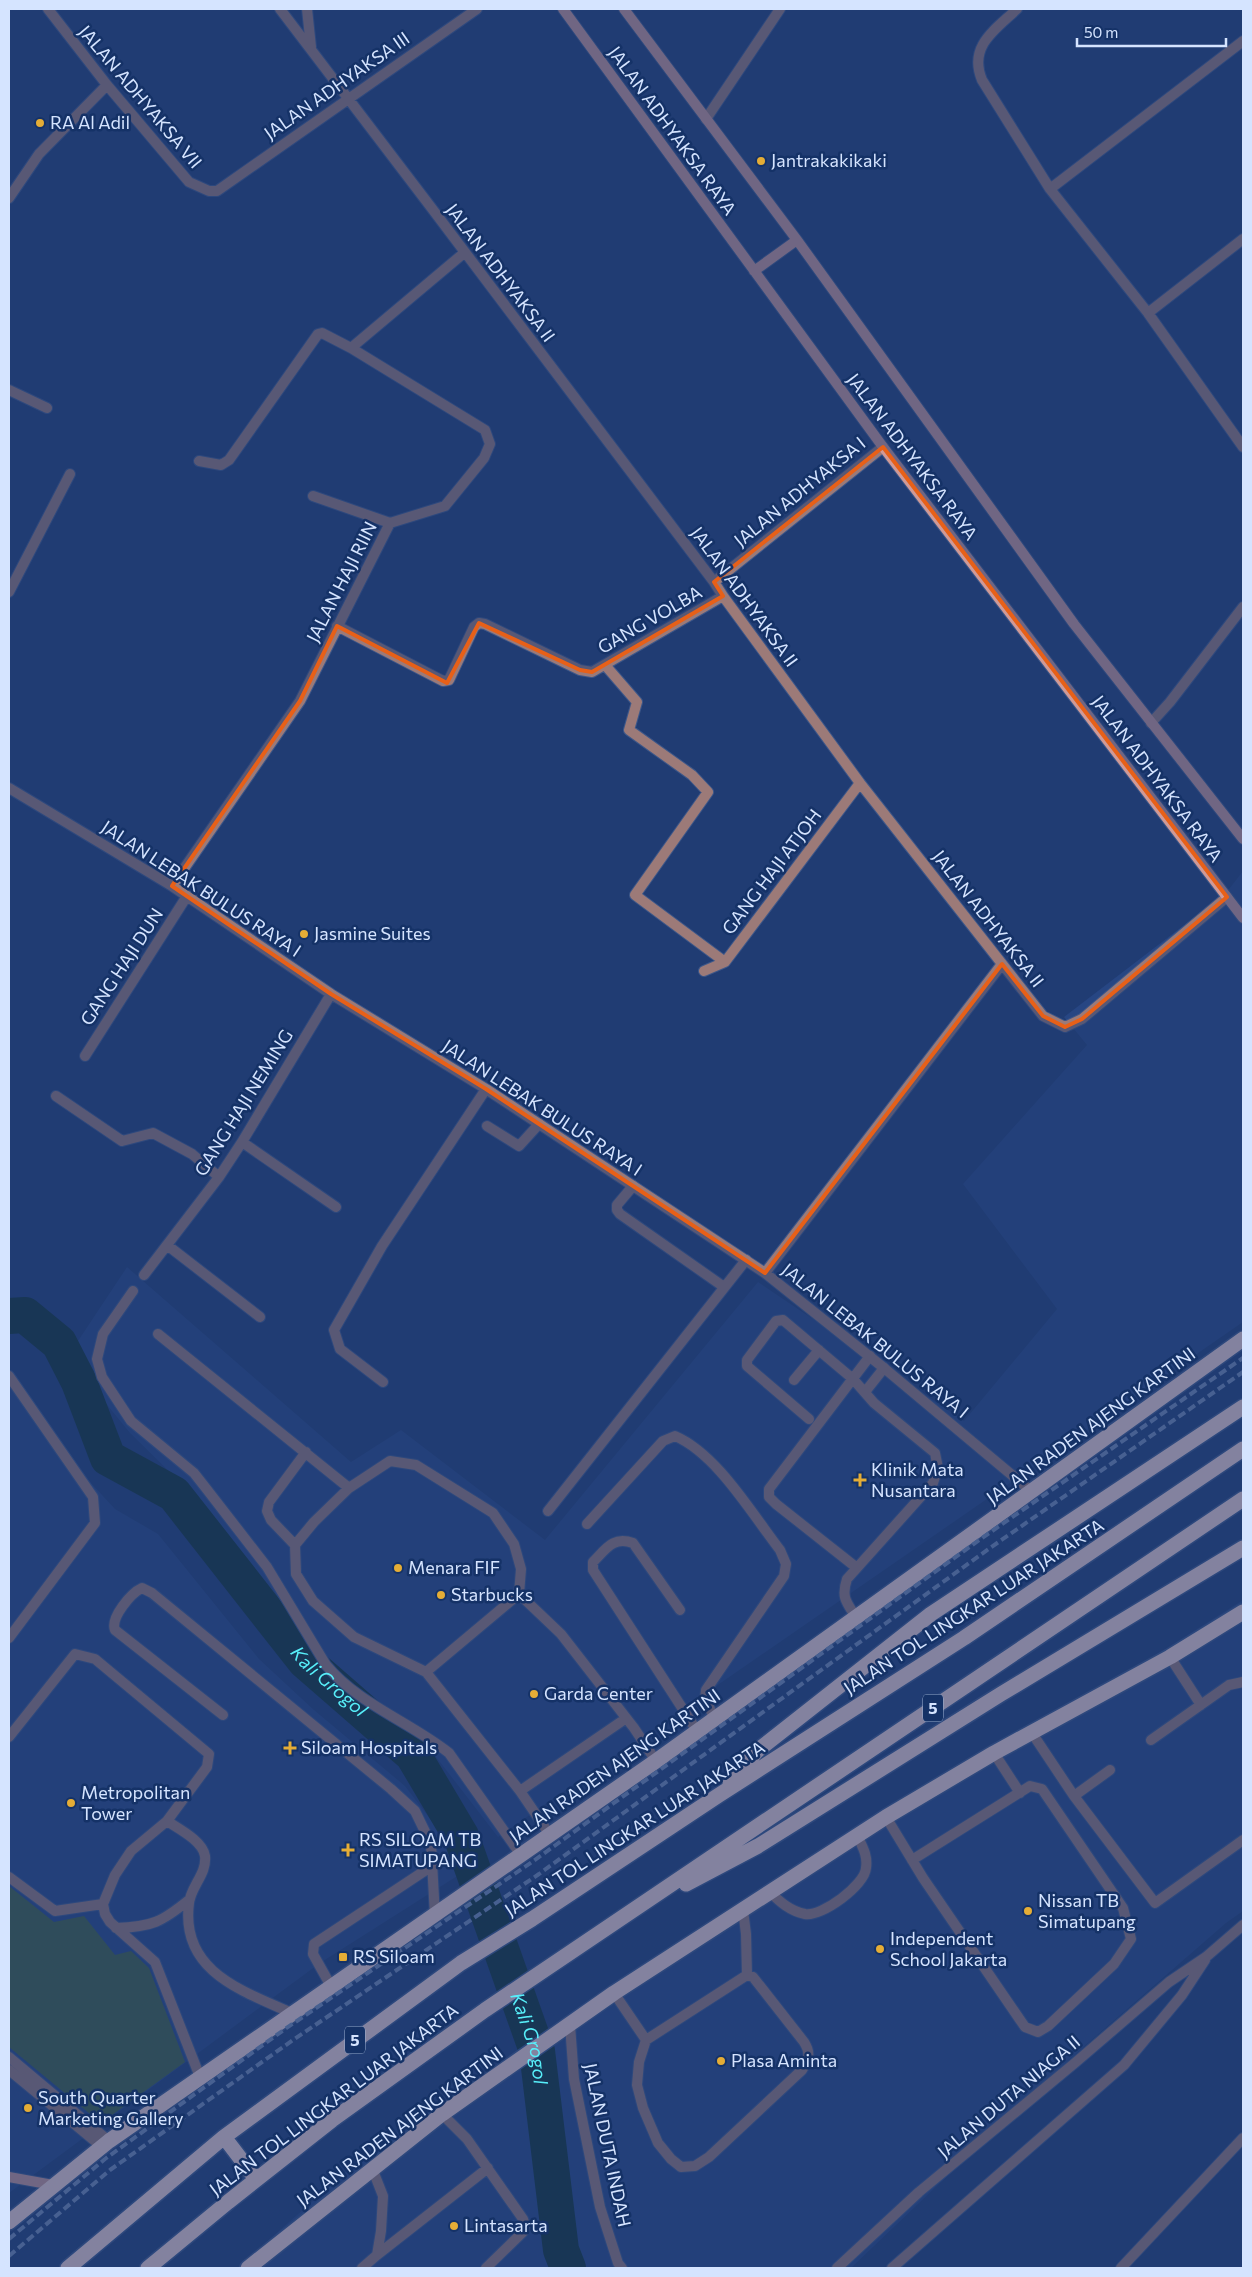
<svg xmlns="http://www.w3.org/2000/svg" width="1252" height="2277" viewBox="0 0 1252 2277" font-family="Commissioner,sans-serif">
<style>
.built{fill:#274683}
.green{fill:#41603e}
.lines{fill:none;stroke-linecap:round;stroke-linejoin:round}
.river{stroke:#0e3032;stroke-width:36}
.lane-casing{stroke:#3d5789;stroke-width:12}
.street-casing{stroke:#3d5789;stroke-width:12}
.secondary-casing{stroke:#3d5789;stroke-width:12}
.highway-casing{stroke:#3d5789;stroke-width:18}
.lane{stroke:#9c7a78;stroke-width:10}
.street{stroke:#9c7a78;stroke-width:10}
.secondary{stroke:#d09a97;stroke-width:10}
.highway{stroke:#fad8d6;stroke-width:15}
.rail{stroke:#778db7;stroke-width:4;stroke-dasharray:8 4;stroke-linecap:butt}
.marked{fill:none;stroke:#e76018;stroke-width:4;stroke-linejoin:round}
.poi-dot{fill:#e5ad36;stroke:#153267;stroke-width:2}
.labels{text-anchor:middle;stroke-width:5;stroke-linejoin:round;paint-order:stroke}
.shield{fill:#153267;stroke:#9bafd1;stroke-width:1}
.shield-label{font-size:16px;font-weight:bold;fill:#d5e4ff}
.street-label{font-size:18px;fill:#d5e4ff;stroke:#153267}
.poi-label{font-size:18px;fill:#d5e4ff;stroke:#153267;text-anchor:start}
.water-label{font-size:19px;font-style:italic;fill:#57eef9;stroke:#153267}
</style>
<rect width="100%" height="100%" fill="#203c73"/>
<path class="built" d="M1243 871V1322L498 1837 426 1744 407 1730 337 1685 317 1667 257 1573 193 1495 130 1433 95 1390 74 1347 127 1267 351 1462 401 1430 545 1540 758 1282 964 1421 1057 1309 963 1184 1087 1045 1064 1017 1226 893Z
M9 1383 66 1456 115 1509 158 1534 259 1659 314 1710 405 1786 434 1824 462 1873 320 1963 9 2193Z
M1243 1600V1911L1226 1923 1072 2057 851 2268H237L374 2147Z"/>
<path class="green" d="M9 1886 54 1922 84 1916 115 1955 131 1951 149 1968 185 2062 101 2123 9 2047Z"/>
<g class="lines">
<path class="river" id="s1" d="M9 1316 25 1315 59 1343 79 1382 108 1458 174 1494 305 1661 413 1755 461 1836 537 2051 561 2250 568 2268"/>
<defs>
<path id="lane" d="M487 1126 519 1146 539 1124
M633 1186 617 1205V1210L620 1214 724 1287
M133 1291 103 1334 97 1359 102 1377 131 1421 194 1473 205 1487 267 1567 326 1665C358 1704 410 1722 449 1753L521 1855
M158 1334 349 1488
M9 1376 93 1497 95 1523 9 1638
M794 1380 819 1350
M865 1392 884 1368
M809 1419 747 1366V1360L776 1321 783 1320 853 1379 874 1403 935 1453 938 1468 933 1483 847 1579C841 1597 846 1602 856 1617
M306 1452 269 1502 267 1511 271 1520 295 1545 296 1574 313 1601 354 1637 426 1672 520 1791 550 1835
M548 1511 746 1260
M587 1524 663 1441 675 1436C717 1454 752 1514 780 1550L786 1564 784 1576 706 1690 705 1699 715 1719
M295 1545 314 1522 349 1488 390 1461 416 1465 493 1513 514 1544 521 1569 519 1594 426 1672
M857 1568 776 1504 769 1497V1489L870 1356
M519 1594 561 1634 634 1728 656 1761
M680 1610 633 1543C613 1536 606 1549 593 1562V1570L697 1731
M1170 1657 1201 1705
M223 1715 115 1630C110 1618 131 1593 142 1588L152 1593 391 1789 415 1811 431 1844 435 1916
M1032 1733 1074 1796 1155 1903 1243 1840
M9 1737 75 1654 95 1659 209 1754 207 1767 167 1821
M1151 1740 1229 1685 1243 1682
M994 1753 1020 1793
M520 1791 625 1719
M1074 1796 1110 1770
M886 1817 923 1878 1025 2027 1038 2032 1048 2026 1114 1964 1131 1939 1123 1908 1042 1789 1030 1786 912 1860
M9 1877 55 1911 103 1904
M770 1892C780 1902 790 1911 805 1914 822 1917 865 1885 866 1868 868 1855 862 1846 857 1835
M743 1910 746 1934 747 1975
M116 1928C152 1927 162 1922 190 1899
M747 1975 753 1977 804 2042C811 2053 809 2059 802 2070L709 2157 695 2166 681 2167 671 2159 658 2143 643 2108 637 2085 639 2062 646 2040Z
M332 1988 313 1954 314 1944 432 1866
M614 1993 646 2040
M9 2057 109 2141
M9 2070 102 2147
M200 2077 155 1962 110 1922 105 1914 103 1904 115 1875 131 1851 167 1821C179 1829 203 1841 205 1856 207 1874 191 1886 189 1903 180 1972 243 1991 294 2014
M442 2114 467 2139 523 2219 525 2225 523 2232 486 2268
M377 2255 488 2168
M362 2268 377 2255 381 2231 383 2196 372 2168"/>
<path id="street" d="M48 9 107 85 189 182 209 191H217L477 9
M280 9C426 199 569 391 714 582L723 596 860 783 1043 1016 1065 1027 1082 1019 1227 897
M307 9 311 47
M1017 9C995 30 968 46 982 80L1050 189 1148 313 1243 447
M706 119 780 9
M1050 189 1243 41
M9 198 39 154 107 85
M1148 313 1243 239
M351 348 464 253
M9 390 47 408
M313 496 390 523
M714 582 883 447
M9 592 70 474
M337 626 443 681 449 680 474 627 479 623 485 624 580 670 592 672 723 596
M605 665 637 702 629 730 692 775 708 792 635 895 725 962
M1151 723 1170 702 1243 607
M9 788 172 886 331 994 486 1089 765 1273 884 1368 1031 1491
M172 886 300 701 390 523 445 506 484 458 490 444 485 430 351 348 322 333 318 334 229 460 221 465 199 461
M704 971 725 962 860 783
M85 1056 187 896
M56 1096 122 1141 153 1133 192 1154 219 1177
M242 1142 336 1207
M167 1245 260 1317
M765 1273 1002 964
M144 1275 219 1177 242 1142 331 994
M383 1382 340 1349 334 1330 382 1246 486 1089
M570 2025 574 2079 600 2207 618 2263 622 2268
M837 2268 919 2192 1076 2062 1169 1982 1206 1957 1243 1925
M892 2268 1124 2065 1182 1995 1205 1960
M1121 2268 1243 2138"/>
<path id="secondary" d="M563 9 883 447 1243 918
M624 9 797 240 1074 624 1243 839
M754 271 797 240
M9 2177 53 2185"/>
<path id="highway" d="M730 1783 757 1751 931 1614 1243 1407
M686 1884 758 1846 1001 1694 1243 1548
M224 2137 256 2179
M9 2222 109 2141 656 1761 1243 1339
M68 2268 224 2137 461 1963 532 1919 719 1795 964 1638 1243 1449
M148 2268 228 2202 332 2120 485 2010 1243 1499
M248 2268 442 2114 614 1993 886 1817 994 1753 1170 1657 1243 1612"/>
</defs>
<use href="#lane" class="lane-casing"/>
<use href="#street" class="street-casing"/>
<use href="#secondary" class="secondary-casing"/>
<use href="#highway" class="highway-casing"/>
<use href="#lane" class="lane"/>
<use href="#street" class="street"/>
<use href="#secondary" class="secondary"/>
<use href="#highway" class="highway"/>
<path class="rail" d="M9 2239 105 2159 285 2029 532 1862 982 1538 1243 1358
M9 2256 110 2170 293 2040 539 1874 990 1548 1243 1372"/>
</g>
<path d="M0 0H1252V2277H0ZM883 447 1227 897 1082 1019 1065 1027 1043 1016 1002 964 765 1273 486 1089 331 994 172 886 300 701 337 626 447 683 479 623 580 670 592 672 723 596 714 582Z" fill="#203c73" fill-opacity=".55" fill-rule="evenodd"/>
<path class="marked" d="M883 447 1227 897 1082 1019 1065 1027 1043 1016 1002 964 765 1273 486 1089 331 994 172 886 300 701 337 626 447 683 479 623 580 670 592 672 723 596 714 582Z"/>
<g class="poi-dot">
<circle cx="40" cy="123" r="5"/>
<circle cx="761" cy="161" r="5"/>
<circle cx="304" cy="934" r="5"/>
<path d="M857.5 1472.5h5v5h5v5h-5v5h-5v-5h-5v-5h5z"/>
<circle cx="398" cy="1568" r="5"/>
<circle cx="441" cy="1595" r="5"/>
<circle cx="534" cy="1694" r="5"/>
<path d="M287.5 1740.5h5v5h5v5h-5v5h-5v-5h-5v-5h5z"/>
<circle cx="71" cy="1803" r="5"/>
<path d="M345.5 1842.5h5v5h5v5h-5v5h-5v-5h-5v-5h5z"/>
<circle cx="1028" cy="1911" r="5"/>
<circle cx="880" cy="1949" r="5"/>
<rect x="338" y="1952" width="10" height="10" rx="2.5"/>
<circle cx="721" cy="2061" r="5"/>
<circle cx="28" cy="2108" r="5"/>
<circle cx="454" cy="2226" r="5"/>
</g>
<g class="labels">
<g class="shield">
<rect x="923" y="1694.5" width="20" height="27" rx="4"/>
<rect x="345" y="2026.5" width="20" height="27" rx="4"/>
</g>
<g class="shield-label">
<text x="933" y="1714">5</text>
<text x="355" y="2046">5</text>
</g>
<g class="street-label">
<text transform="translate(337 86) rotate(-35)" y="6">JALAN ADHYAKSA III</text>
<text transform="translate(140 97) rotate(50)" y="6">JALAN ADHYAKSA VII</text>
<text transform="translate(672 131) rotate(54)" y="6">JALAN ADHYAKSA RAYA</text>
<text transform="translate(500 273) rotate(53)" y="6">JALAN ADHYAKSA II</text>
<text transform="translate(912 457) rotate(53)" y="6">JALAN ADHYAKSA RAYA</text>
<text transform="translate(800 492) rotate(-39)" y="6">JALAN ADHYAKSA I</text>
<text transform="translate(342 582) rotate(-63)" y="6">JALAN HAJI RIIN</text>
<text transform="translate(744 597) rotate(54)" y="6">JALAN ADHYAKSA II</text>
<text transform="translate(650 620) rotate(-30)" y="6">GANG VOLBA</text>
<text transform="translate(1157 779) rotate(53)" y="6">JALAN ADHYAKSA RAYA</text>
<text transform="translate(772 872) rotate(-53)" y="6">GANG HAJI ATJOH</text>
<text transform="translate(201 889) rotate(33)" y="6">JALAN LEBAK BULUS RAYA I</text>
<text transform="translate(988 919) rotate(52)" y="6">JALAN ADHYAKSA II</text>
<text transform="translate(122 967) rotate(-57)" y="6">GANG HAJI DUN</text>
<text transform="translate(244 1103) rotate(-58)" y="6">GANG HAJI NEMING</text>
<text transform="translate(542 1108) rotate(33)" y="6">JALAN LEBAK BULUS RAYA I</text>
<text transform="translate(875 1341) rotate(39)" y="6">JALAN LEBAK BULUS RAYA I</text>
<text transform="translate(1091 1426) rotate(-36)" y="6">JALAN RADEN AJENG KARTINI</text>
<text transform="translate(974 1607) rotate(-33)" y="6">JALAN TOL LINGKAR LUAR JAKARTA</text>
<text transform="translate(615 1766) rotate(-35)" y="6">JALAN RADEN AJENG KARTINI</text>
<text transform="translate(635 1829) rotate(-33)" y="6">JALAN TOL LINGKAR LUAR JAKARTA</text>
<text transform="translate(1009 2097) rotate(-40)" y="6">JALAN DUTA NIAGA II</text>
<text transform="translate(334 2100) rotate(-37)" y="6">JALAN TOL LINGKAR LUAR JAKARTA</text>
<text transform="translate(400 2127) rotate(-37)" y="6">JALAN RADEN AJENG KARTINI</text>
<text transform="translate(607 2145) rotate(78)" y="6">JALAN DUTA INDAH</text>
</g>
<g class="poi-label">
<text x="50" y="129">RA Al Adil</text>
<text x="771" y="167">Jantrakakikaki</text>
<text x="314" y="940">Jasmine Suites</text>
<text x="871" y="1476">Klinik Mata<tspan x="871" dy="21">Nusantara</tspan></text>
<text x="408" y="1574">Menara FIF</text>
<text x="451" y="1601">Starbucks</text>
<text x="544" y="1700">Garda Center</text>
<text x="301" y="1754">Siloam Hospitals</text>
<text x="81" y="1799">Metropolitan<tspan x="81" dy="21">Tower</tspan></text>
<text x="359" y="1846">RS SILOAM TB<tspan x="359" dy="21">SIMATUPANG</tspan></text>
<text x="1038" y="1907">Nissan TB<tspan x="1038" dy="21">Simatupang</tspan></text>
<text x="890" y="1945">Independent<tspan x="890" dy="21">School Jakarta</tspan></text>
<text x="353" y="1963">RS Siloam</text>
<text x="731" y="2067">Plasa Aminta</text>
<text x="38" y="2104">South Quarter<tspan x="38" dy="21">Marketing Gallery</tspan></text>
<text x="464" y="2232">Lintasarta</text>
</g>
<g class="water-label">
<text dy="7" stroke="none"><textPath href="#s1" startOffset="504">Kali Grogol</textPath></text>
<text dy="7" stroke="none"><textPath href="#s1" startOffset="924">Kali Grogol</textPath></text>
</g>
</g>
<rect width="1252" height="2277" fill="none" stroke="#d5e4ff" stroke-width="20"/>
<path d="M1077 38v8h149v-8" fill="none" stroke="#d5e4ff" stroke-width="2.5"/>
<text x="1084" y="38" font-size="15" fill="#d5e4ff" stroke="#153267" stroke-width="4" paint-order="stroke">50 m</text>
</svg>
